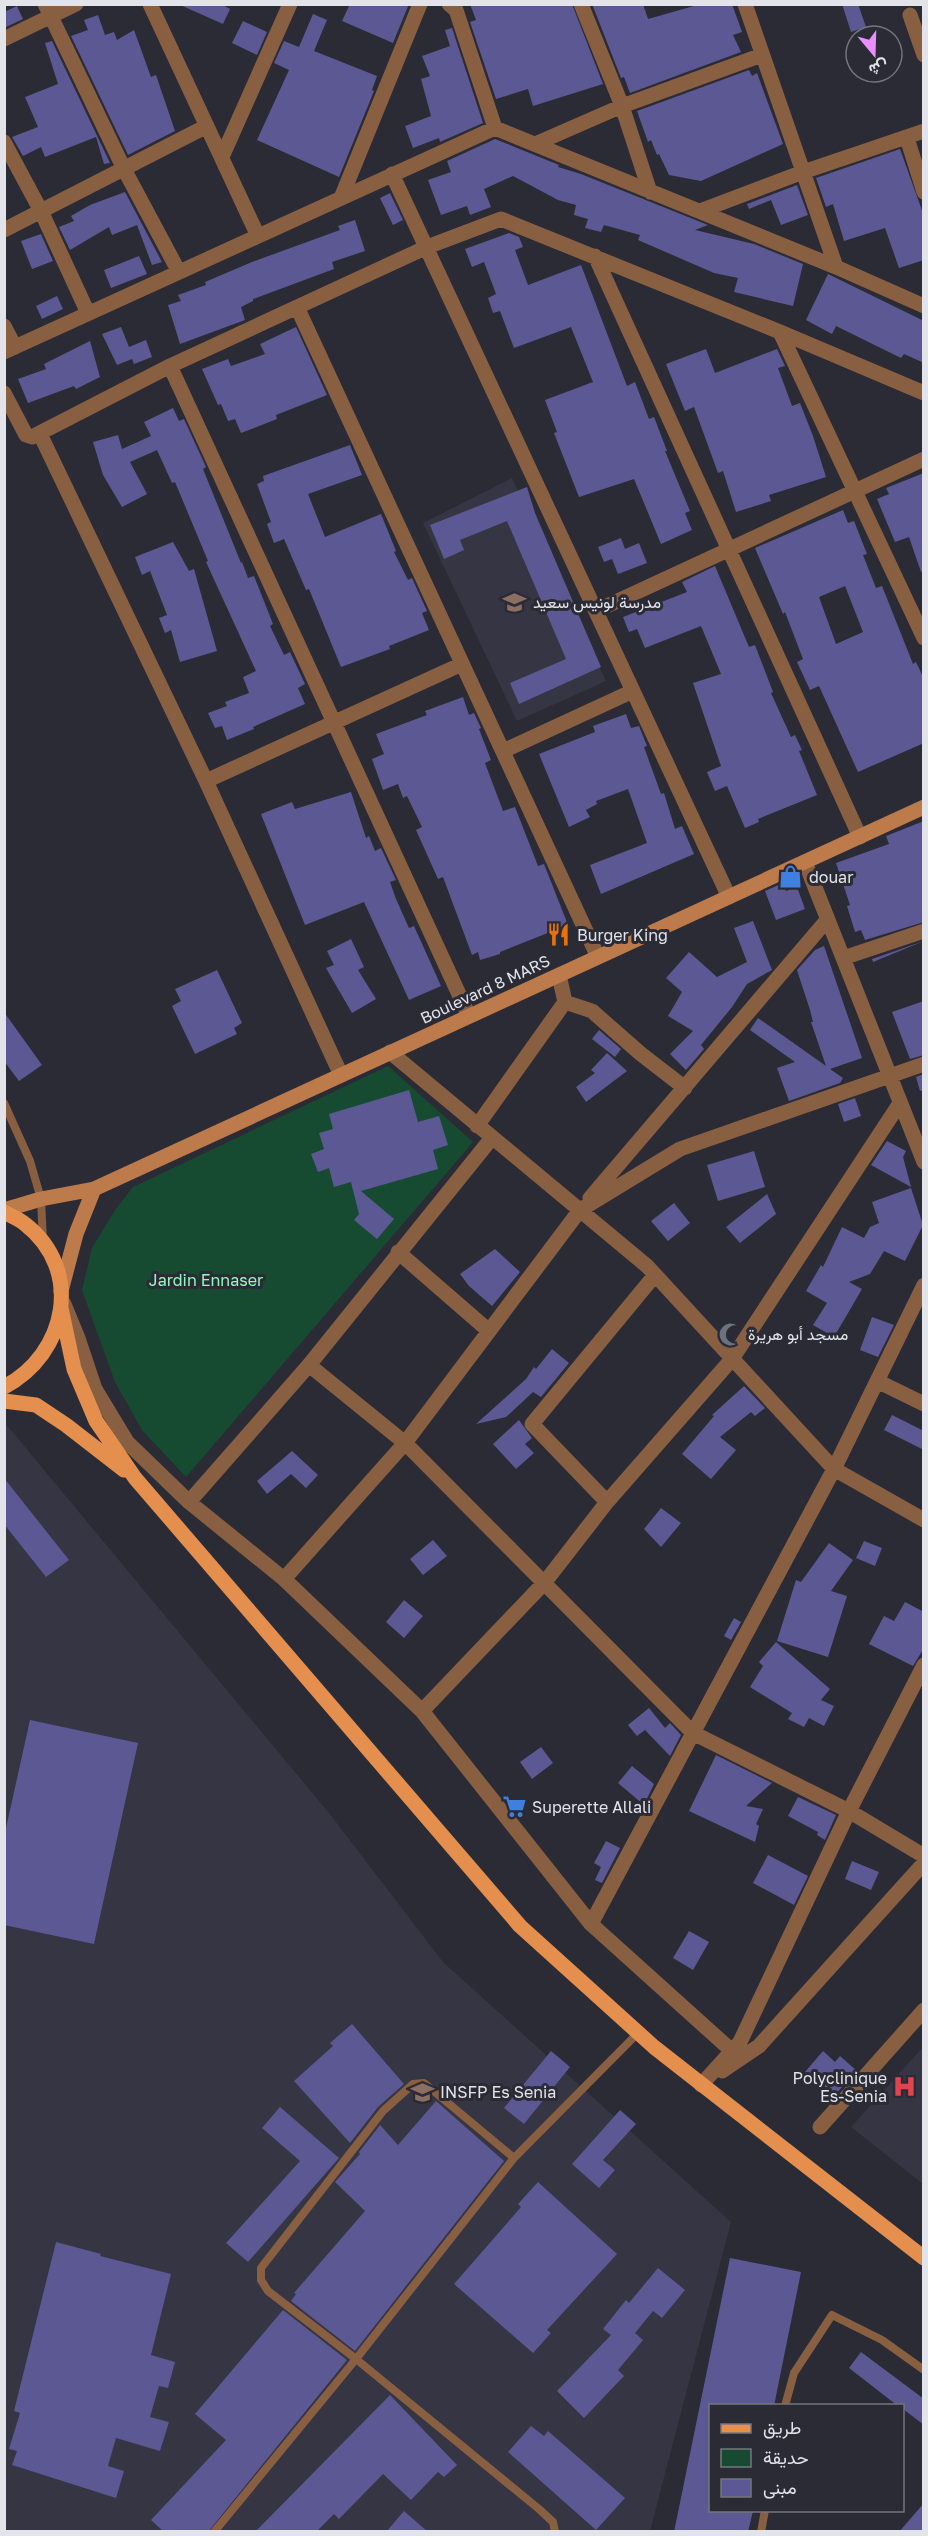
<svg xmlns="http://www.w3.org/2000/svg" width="928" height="2536" viewBox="0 0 928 2536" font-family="'Golos Text',Vazirmatn,sans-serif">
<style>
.built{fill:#353544}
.green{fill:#174b31}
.building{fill:#5c5894;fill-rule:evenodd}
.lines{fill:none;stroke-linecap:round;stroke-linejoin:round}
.lane{stroke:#895f42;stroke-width:8}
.street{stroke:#895f42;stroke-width:15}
.secondary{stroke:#bd7a4a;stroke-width:15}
.primary{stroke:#e58f4e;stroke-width:15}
.labels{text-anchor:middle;stroke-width:6;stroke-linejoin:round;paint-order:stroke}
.poi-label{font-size:16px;fill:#e3e3ea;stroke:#2b2b35;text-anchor:start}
.street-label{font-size:16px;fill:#e3e3ea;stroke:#2b2b35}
.park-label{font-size:16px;fill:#92f8c0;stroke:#2b2b35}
</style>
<rect width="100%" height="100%" fill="#2b2b35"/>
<path class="built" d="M512 478 606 681 517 721 423 523Z
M5 1423 329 1813 443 1962 731 2222 650 2531 5 2532Z
M923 2047V2184L851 2127Z"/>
<path class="green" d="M388 1066 473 1142 186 1477 142 1430 115 1382 82 1290 92 1248 115 1210 133 1187Z"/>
<path class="building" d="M178 4H221L230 9 223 24Z
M350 4H409L393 43 342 21Z
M470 4H572L603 84 533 106 528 89 496 99 470 22 476 20Z
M592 4H643L648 19 701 4H732L742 32 733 35 741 52 630 93 624 77 621 78Z
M842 4H858L866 27 851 32Z
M17 6 23 19 4 28V12Z
M313 14 327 20 314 51 377 76 372 90 374 91 339 177 257 140 289 70 274 63 284 41 299 47Z
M98 15 105 35 114 32 117 40 134 30 151 77 156 75 175 131 128 155 71 36 88 30 84 20Z
M243 21 267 32 257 55 232 43Z
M452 28 483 123 440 142 439 138 413 148 405 126 431 116 421 79 430 76 422 56 450 46 445 30Z
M52 41 110 163 104 164 96 137 45 157 41 147 23 156 12 137 38 127 25 97 58 84 45 43Z
M749 70 752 76 757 73 783 144 701 181 669 175 659 154 657 155 651 140 648 142 637 111Z
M495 139 559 165 558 167 581 174 708 225 695 230 754 244 803 264 793 306 734 292 738 278 714 273 638 240 640 235 604 225 601 232 585 228 588 219 574 215 576 205 558 200 513 176 484 189 491 207 470 215 467 206 441 215 428 180 451 172 447 161Z
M900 149 924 216V260L899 268 885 228 844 241 833 204 826 207 816 178Z
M797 185 808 215 781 225 771 200 749 209 747 204Z
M125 192 162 262 152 265 137 225 112 235 109 227 70 250 59 227 74 221 71 216 90 205Z
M390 193 403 220 393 225 380 198Z
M355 220 365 251 332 262 334 269 253 299V301L241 307 245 320 180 344 168 305 181 301 178 295 206 285 205 282 252 262 340 230 338 226Z
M509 233 519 237 523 247 515 250 528 285 581 265 627 386 635 382 649 419 654 417 667 451H665L690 511 685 513 692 530 661 544 634 479 579 497 554 433 557 432 545 400 593 382 571 327 514 348 500 311 493 313 488 298 496 294 484 262 472 267 465 249Z
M41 234 53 261 32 269 21 241Z
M139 256 147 274 111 288 104 270Z
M828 274 924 321V363L904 354 901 358 836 326 832 334 806 320Z
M57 296 63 309 42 319 36 306Z
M121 327 129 347 146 340 152 357 134 364 132 359 117 365 102 334Z
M296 327 327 395 276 415 277 419 241 433 235 419 228 421 221 404 218 405 202 369 228 359 231 366 265 354 260 344Z
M90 341 100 377 76 389 74 386 28 403 18 379 46 369 44 364Z
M706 349 715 373 777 349 785 366 778 368 792 406 800 403 813 436 826 477 769 495 771 501 736 512 723 471 718 473 694 407 685 411 666 364Z
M173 408 179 421 184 419 206 467 203 469 241 563 242 562 248 578 254 576 273 624 270 626 284 655 290 652 305 684 298 688 305 704 253 727 254 729 227 740 222 726 215 728 208 713 227 706 225 702 249 693 243 677 256 671 206 562 208 561 175 482 172 483 157 450 130 462 147 494 122 507 103 475 93 442 118 435 122 449 151 436 144 422Z
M350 445 362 475 308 494 325 537 381 514 396 551 394 552 408 580 412 578 427 611 422 613 429 630 389 646 390 649 341 667 309 589 306 590 284 539 274 543 267 524 271 522 257 484 264 481 263 476Z
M924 473V571L921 572 909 537 895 542 877 499 889 494 886 488Z
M527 487 535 513 601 667 519 704 510 683 566 659 507 521 460 540 464 550 444 559 430 525Z
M843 510 848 523 854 521 867 554 863 555 876 588 882 586 913 664 916 662 924 679V743L858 772 819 686 810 690 797 662 803 659 785 612 783 614 755 548ZM845 586 863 632 836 644 819 597Z
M621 538 625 549 639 543 647 563 618 574 612 559 604 562 598 547Z
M173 542 189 571 194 569 217 651 180 662 171 630 165 633 159 618 167 615 150 571 142 575 135 557Z
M715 566 749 647 755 645 773 692 771 693 791 737 795 735 802 750 799 751 817 795 758 819 759 822 745 828 727 786 715 791 707 772 721 766 693 683 721 674 701 626 645 648 637 629 629 632 623 617 687 592 682 582Z
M463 697 469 715 474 713 481 728 479 729 491 760 485 763 503 811 515 807 538 866 544 864 568 925 500 952V954L480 960 478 952 472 955 443 877 438 879 416 830 422 827 407 796 403 798 398 784 383 790 372 759 384 754 376 734 427 715 425 711Z
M626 714 631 728 639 726 647 746 644 747 661 794 664 793 675 829 682 826 694 854 601 894 590 865 647 843 628 789 596 801 597 804 586 810 590 817 569 827 539 754 595 732 593 726Z
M351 792 366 838 369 836 375 851 381 848 396 880 390 882 396 899 409 928 414 926 441 986 409 1000 364 902 305 925 261 814 292 802 295 809Z
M924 821V922L865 940 861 930 855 932 847 906 850 905 836 863 889 844 886 836Z
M783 883 786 891 797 887 805 909 776 920 765 891Z
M753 921 772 970 747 984 732 1007 701 1045 704 1049 686 1070 670 1054 693 1031 668 1016 682 992 666 978 689 952 717 977 747 962 734 928Z
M351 939 364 967 358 970 376 999 352 1013 326 968 334 965 327 951Z
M924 941 873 962 872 959Z
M824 946 862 1058 830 1069 843 1078 840 1083 789 1101 777 1068 795 1062 750 1030 758 1018 826 1066 811 1022H813L810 1010 797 970 815 950Z
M217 970 242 1023 234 1028 237 1034 195 1054 172 1006 181 1001 175 989Z
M924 1001V1055L910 1059 892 1012Z
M4 1012 42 1065 19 1081 4 1061Z
M599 1030 621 1049 615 1057 592 1039Z
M607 1053 627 1071 586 1102 576 1087 595 1073 591 1070Z
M924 1074V1090L920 1091 916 1077Z
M409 1090 418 1122 439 1116 448 1145 433 1150 438 1169 361 1191 394 1219 377 1239 354 1220 359 1214 351 1182 334 1187 329 1168 318 1172 311 1154 324 1149 319 1133 333 1129 329 1114Z
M855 1098 861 1116 844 1122 838 1104Z
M887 1141 906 1151 903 1157 911 1187 871 1165Z
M754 1151 765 1187 718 1201 707 1165Z
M911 1188 923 1225 905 1261 884 1251 870 1274 849 1282 862 1289 834 1337 813 1325 827 1303 806 1291 821 1265 823 1267 842 1227 864 1238 870 1227 879 1223 872 1202Z
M767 1194 776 1214 740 1243 726 1227Z
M674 1203 690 1223 668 1241 651 1221Z
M495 1249 520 1272 492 1306 469 1286 460 1274Z
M872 1317 894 1325 878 1357 860 1350Z
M552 1349 569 1363 541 1397 533 1392 506 1417 476 1424 526 1379 534 1367 536 1369Z
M744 1386 765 1408 755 1416 751 1412 720 1437 736 1450 711 1479 682 1454 714 1416 712 1415Z
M892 1415 924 1431V1450L884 1430Z
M519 1420 532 1438 525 1444 534 1453 516 1469 493 1444Z
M292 1451 318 1475 306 1488 291 1474 267 1494 257 1481Z
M4 1478 69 1560 46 1577 4 1524Z
M661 1508 681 1523 661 1547 644 1529Z
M433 1540 447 1556 423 1575 410 1559Z
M864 1541 882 1548 875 1566 856 1558Z
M829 1543 853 1560 831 1591 847 1596 828 1657 777 1641 796 1580 801 1582Z
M404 1600 423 1616 404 1638 386 1622Z
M905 1602 924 1612V1648L913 1666 869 1644 884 1616 894 1621Z
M734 1618 741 1622 731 1640 724 1636Z
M776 1642 830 1689 821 1700 834 1706 824 1726 809 1718 804 1727 788 1719 792 1713 750 1687 763 1666 759 1662Z
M649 1708 665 1728 670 1723 681 1735 670 1756 645 1730 637 1736 628 1725Z
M30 1720 138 1743 94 1944 4 1925V1837Z
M541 1747 553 1763 532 1779 520 1762Z
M716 1755 772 1783 746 1806 763 1809 756 1824 759 1826 755 1842 689 1811Z
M632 1766 654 1784 644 1805 618 1783Z
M798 1797 836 1815 825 1840 817 1835 818 1832 788 1816Z
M606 1841 620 1848 602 1883 595 1880 601 1867 594 1863Z
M768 1855 808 1876 794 1905 753 1883Z
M852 1861 879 1872 871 1890 845 1879Z
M689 1931 709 1942 693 1970 673 1958Z
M352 2024 404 2084 378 2107 350 2143 294 2081 333 2046 330 2043Z
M551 2051 570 2067 524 2124 504 2108Z
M823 2051 835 2062 840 2056 857 2071 833 2097 805 2072Z
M436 2101 504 2161 355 2351 291 2301 296 2294 294 2293 365 2211 335 2182 360 2154 359 2152 380 2125 398 2145Z
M280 2107 339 2158 248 2262 226 2243 300 2161 262 2128Z
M620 2110 636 2124 603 2160 615 2170 599 2188 572 2164Z
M538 2182 617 2254 547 2330 551 2333 533 2353 454 2284 521 2207 518 2204Z
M56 2242 101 2254 100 2256 171 2274 151 2355 175 2362 168 2388 159 2386 150 2417 169 2422 160 2451 116 2438 108 2466 124 2471 116 2498 12 2465 17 2451 9 2449 20 2413 14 2411Z
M730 2258 801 2272 774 2406H711V2511H753L748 2532H674Z
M658 2268 685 2290 662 2318 653 2311 635 2333 643 2340 618 2370 624 2376 584 2418 557 2391 611 2335 603 2329 626 2300 629 2303Z
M283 2310 347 2360 208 2532H164L151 2520 226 2440 195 2414Z
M861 2352 924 2399V2425L903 2409V2406H898L849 2368Z
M390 2395 457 2465 444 2477 438 2472 411 2500 383 2474 339 2519 334 2514 316 2532H255Z
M531 2426 544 2436 548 2431 625 2498 596 2530 508 2452Z
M924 2503V2532H899Z
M404 2511 428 2532H386Z"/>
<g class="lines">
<path class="lane" d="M4 1103 30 1161 41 1199 43 1241
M785 2406 794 2373 832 2315 882 2340 924 2370
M214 2532 356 2359 268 2291 261 2280V2268L383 2111 413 2084 424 2083 514 2158
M555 2532 553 2522 539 2509 356 2359 514 2158 638 2033
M761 2532 765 2510"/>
<path class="street" d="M45 4 124 169 179 272
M150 4 258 236
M449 4 456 10 495 128
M581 4 622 106 650 192
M745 4 836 267
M910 15 924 55
M4 39 76 4
M907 138 924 192
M4 142 41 211 88 313
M535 144 622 106 762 55
M222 157 290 4
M392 174 729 897
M341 198 420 4
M700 211 803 172 924 131
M4 230 207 126
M595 256 860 837
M297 307 598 957
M4 326 15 347
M780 332 924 638
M4 352 495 128 836 267 924 306
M170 366 469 1016
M4 393 26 435 32 437 170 366 427 247 501 219 780 332 924 393
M40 434 206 781 341 1075
M596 611 924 459
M503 751 633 691
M206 781 462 664
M805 862 924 1162
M843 958 924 931
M565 1002 592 1011 641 1054 685 1088
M390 1052 647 1266 834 1469 924 1520
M477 1126 565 1002 559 975
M590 1198 827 920
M398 1252 489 1331
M64 1304 78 1338 95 1389 127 1442 189 1502 284 1579 422 1711 591 1924 732 2051
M309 1365 405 1443 693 1733 849 1811 924 1856
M877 1381 924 1404
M189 1502 309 1365 491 1139
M607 1502 532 1424 655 1275
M284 1579 405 1443 580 1210 680 1149 924 1064
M422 1711 545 1582 607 1502 732 1359 900 1103
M591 1924 834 1469 924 1285
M722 2071 759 2046 924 1863
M701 2085 740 2042 849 1811 924 1665
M820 2127 924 2010"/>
<path class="secondary" d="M4 1210 41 1199 94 1189 924 807
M61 1291 76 1234 94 1189"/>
<path class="primary" d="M4 1212C11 1216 19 1219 25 1224 84 1270 67 1354 4 1387
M61 1308 74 1369 96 1421 135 1478 520 1926 654 2047 924 2258
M4 1401 36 1405 66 1425 124 1470"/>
</g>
<defs>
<symbol id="school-bare" viewBox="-9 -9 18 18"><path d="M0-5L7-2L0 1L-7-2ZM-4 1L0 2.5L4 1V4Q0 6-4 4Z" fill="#8d6e63" stroke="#2b2b35" stroke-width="2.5" paint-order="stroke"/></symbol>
<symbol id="shop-bare" viewBox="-9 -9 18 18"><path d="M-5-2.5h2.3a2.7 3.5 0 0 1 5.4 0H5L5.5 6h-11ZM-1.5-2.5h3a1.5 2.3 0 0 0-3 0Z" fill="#3f7fe0" stroke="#2b2b35" stroke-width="2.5" paint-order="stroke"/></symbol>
<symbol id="restaurant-bare" viewBox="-9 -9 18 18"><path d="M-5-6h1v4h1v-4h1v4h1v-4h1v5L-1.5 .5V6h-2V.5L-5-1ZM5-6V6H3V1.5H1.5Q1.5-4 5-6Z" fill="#e8710a" stroke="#2b2b35" stroke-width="2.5" paint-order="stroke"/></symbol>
<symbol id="mosque-bare" viewBox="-9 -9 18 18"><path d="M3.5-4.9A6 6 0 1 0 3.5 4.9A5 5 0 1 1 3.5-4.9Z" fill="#6b7280" stroke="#2b2b35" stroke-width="2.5" paint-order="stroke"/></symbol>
<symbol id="supermarket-bare" viewBox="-9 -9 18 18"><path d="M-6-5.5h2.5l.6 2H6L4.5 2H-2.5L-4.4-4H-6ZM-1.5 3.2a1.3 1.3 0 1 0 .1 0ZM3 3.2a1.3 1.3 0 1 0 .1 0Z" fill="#3f7fe0" stroke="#2b2b35" stroke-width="2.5" paint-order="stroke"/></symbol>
<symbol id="hospital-bare" viewBox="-9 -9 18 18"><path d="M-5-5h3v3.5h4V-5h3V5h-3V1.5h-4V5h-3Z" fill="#e0444e" stroke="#2b2b35" stroke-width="2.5" paint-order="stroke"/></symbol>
<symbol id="university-bare" viewBox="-9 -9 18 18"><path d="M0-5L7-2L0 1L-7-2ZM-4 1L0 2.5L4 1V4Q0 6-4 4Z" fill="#8d6e63" stroke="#2b2b35" stroke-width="2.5" paint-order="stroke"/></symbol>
</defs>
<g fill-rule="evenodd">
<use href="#school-bare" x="498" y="586" width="33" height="33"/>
<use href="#shop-bare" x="774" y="860" width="33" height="33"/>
<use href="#restaurant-bare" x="542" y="918" width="33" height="33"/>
<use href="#mosque-bare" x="714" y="1318" width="33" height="33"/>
<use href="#supermarket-bare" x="498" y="1790" width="33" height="33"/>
<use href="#hospital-bare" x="888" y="2070" width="33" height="33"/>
<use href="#university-bare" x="406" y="2076" width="33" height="33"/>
</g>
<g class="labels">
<g class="poi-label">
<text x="533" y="608">مدرسة لونيس سعيد</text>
<text x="809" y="883">douar</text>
<text x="577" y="941">Burger King</text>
<text x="748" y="1340">مسجد أبو هريرة</text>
<text x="532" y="1813">Superette Allali</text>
<text x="887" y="2084" text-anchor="end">Polyclinique<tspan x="887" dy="18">Es-Senia</tspan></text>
<text x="440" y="2098">INSFP Es Senia</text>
</g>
<g class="street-label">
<text transform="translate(485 989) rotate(-25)" y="6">Boulevard 8 MARS</text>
</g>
<g class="park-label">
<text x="206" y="1286">Jardin Ennaser</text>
</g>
</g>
<rect width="928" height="2536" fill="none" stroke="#e3e3ea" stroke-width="12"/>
<rect x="709" y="2404" width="195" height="108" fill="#2b2b35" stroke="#75757d" stroke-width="1.5"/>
<rect x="721" y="2424" width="30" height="9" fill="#e58f4e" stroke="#75757d" stroke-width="1.5"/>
<text x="763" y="2434" font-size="18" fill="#e3e3ea">طريق</text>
<rect x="721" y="2449" width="30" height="18" fill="#174b31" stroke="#75757d" stroke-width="1.5"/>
<text x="763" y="2464" font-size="18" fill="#e3e3ea">حديقة</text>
<rect x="721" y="2479" width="30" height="18" fill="#5c5894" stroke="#75757d" stroke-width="1.5"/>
<text x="763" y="2494" font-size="18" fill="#e3e3ea">مبنى</text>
<g transform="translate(874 54) rotate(161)"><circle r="28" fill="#2b2b35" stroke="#75757d" stroke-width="1.5"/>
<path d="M0-4.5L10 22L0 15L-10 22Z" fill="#e88eff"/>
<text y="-9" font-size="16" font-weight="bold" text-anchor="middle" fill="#e3e3ea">ش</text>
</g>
</svg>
